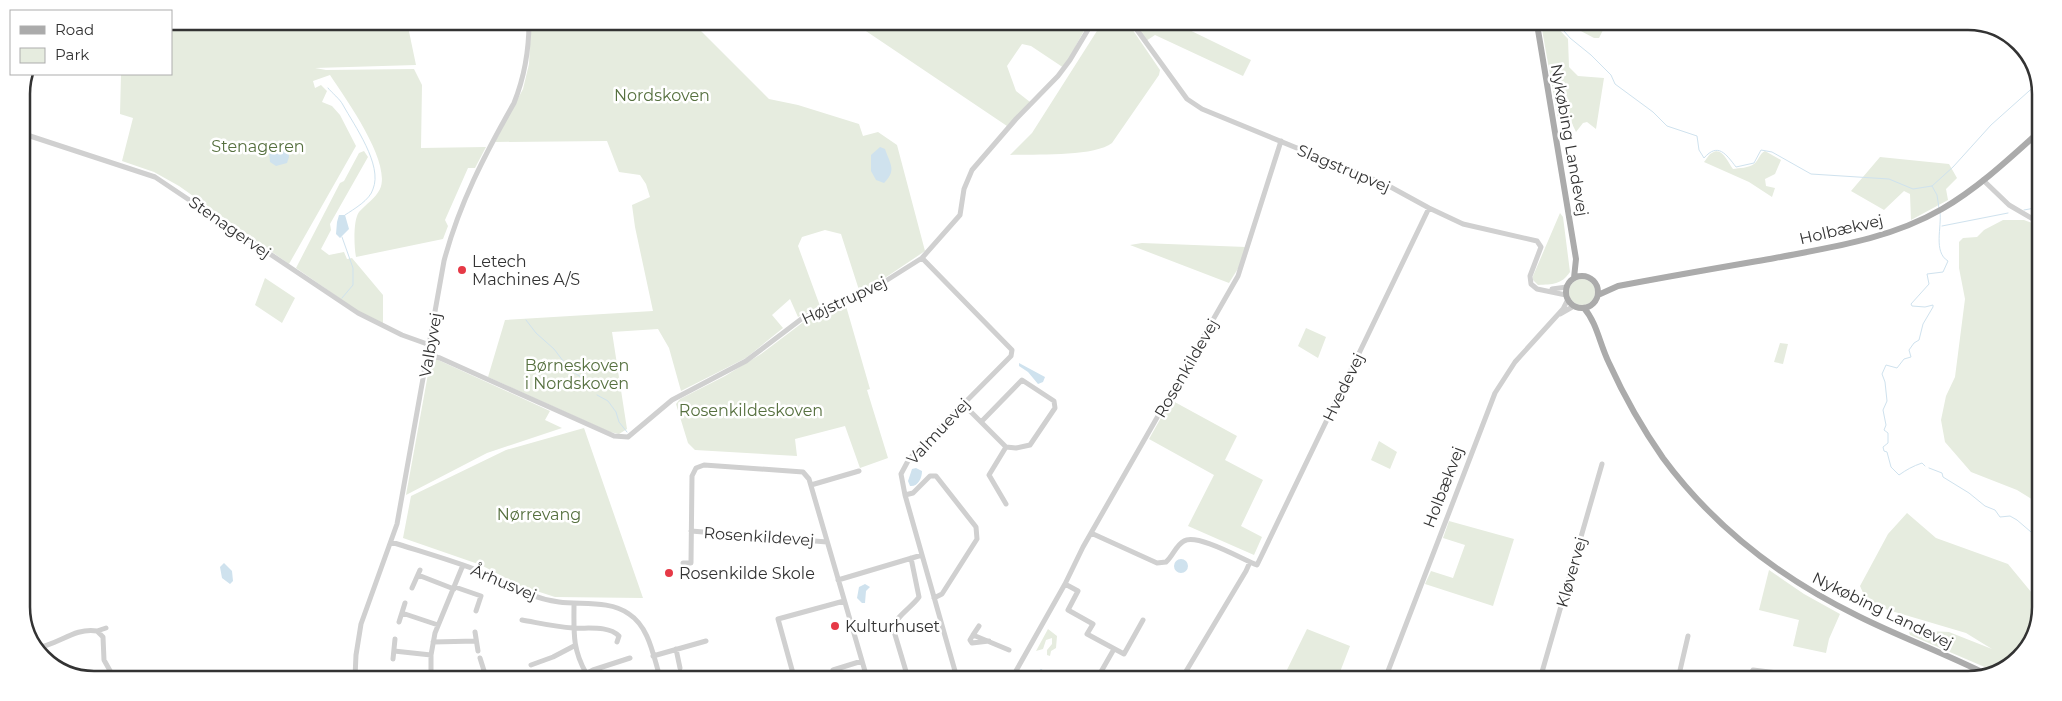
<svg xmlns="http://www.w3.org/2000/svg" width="2062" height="701" viewBox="0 0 2062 701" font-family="Montserrat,sans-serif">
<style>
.green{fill:#e6ecdf}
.water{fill:#cfe2ee}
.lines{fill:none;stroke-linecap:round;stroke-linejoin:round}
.stream{stroke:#cfe2ee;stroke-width:1}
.minor{stroke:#d0d0d0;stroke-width:5}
.major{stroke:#ababab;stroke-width:6}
.poi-dot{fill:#e63946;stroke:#fff;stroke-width:2}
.labels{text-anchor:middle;stroke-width:5;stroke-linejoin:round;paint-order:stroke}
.park-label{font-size:16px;fill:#56703f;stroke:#fff}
.street-label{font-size:16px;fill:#333;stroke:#fff}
.poi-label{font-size:16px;fill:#333;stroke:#fff;text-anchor:start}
.rim{fill:none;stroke:#333;stroke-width:2.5}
</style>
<rect width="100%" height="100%" fill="#fff"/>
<path class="green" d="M171 21 407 22 416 65 315 68 326 70 414 69 422 85 421 148 486 147 475 168H468L445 220 448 226 443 239 356 257C354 247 353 220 359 212 366 204 375 199 380 189 392 162 345 98 330 75L313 81 315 88 321 85 327 91 322 102 332 106 340 115 356 146 289 264 179 186 154 172 122 161 133 118 120 114 121 74H171Z
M549 22H692L769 99 798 105 859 124 863 136 878 132 897 145 925 251 864 292 859 290 841 234 825 230 802 237 798 246 820 306 798 317 790 299 772 315 783 328 746 358 681 391 669 348 658 329 612 332 627 429 619 434 610 432 488 377 505 320 653 311 635 227 632 205 650 197 646 184 640 175 619 172 607 141 495 142 523 89 529 64 531 26H549Z
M854 23H1088L1064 68 1031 46 1022 44 1007 66 1016 91 1030 102 1007 126Z
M1102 23H1128L1160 70 1159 75 1112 143C1094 157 1035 154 1010 155L1032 133Z
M1134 23H1175L1251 60 1243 76 1155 35 1146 41Z
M1541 24H1554L1568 39 1569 67 1578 76 1604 78 1596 129 1587 122 1583 123 1576 132 1568 115 1565 114 1558 119Z
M1581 24H1606L1599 38H1594L1579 30Z
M364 151 368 157 330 224 331 230 321 249 329 255 344 252 347 259 352 258 383 295V324L361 313 296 268 340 183 344 181 359 153Z
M1765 151 1781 160 1775 174 1765 179 1766 186 1775 188 1772 197 1749 182 1704 162C1706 160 1709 154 1712 153 1722 146 1728 163 1733 169 1739 168 1749 168 1754 164 1759 160 1759 154 1765 151Z
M1880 157 1949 164 1957 178 1946 189 1948 200 1911 220 1910 194 1904 191 1884 210 1851 191Z
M1560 213 1563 217 1570 272C1561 285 1553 284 1538 285L1533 280V276Z
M2003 220H2024L2040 226 2038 503 2017 490 1971 472 1945 442 1941 420 1946 396 1955 377 1965 299 1959 268V242L1963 238 1977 237 1984 230Z
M1142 243 1246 247 1239 267 1229 283 1130 245Z
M265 278 295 298 282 323 255 305Z
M1569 292a13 13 0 1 1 26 0a13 13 0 1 1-26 0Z
M846 306 870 389 867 390 888 458 860 468 845 426 795 439 797 456 695 450 688 443 676 404 680 399 725 376 761 354 810 317Z
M1306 328 1326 337 1318 358 1298 346Z
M1780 343 1788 344 1783 364 1774 362Z
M436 359 550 411 545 420 562 428 487 453 406 495 430 363Z
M1171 400 1237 436 1225 460 1263 480 1241 526 1262 537 1254 555 1188 526 1214 475 1149 439Z
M584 428 643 598 555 597 521 586 481 565 403 538 411 496 506 450Z
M1379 441 1397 452 1390 469 1371 460Z
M1907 513 1936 538 2008 564 2037 599V630L2012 665 1994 671 1910 635 1909 632 1910 630 1949 632 1992 649 1966 633 1868 604 1860 586 1888 534Z
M1449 521 1514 539 1493 606 1425 584 1431 571 1453 578 1465 545 1443 538Z
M1769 570 1804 594 1840 614 1829 639 1826 653 1793 646 1799 620 1759 610Z
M1048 629 1057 636 1056 648 1051 651 1050 656 1047 655V650L1052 644V638L1046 640 1043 649 1036 651Z
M1307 629 1350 646 1340 672 1342 673 1340 678H1283Z"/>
<path class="water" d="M281 143 288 146 289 157 287 163 276 166 270 162 269 151 275 145Z
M880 147 885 149C890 164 897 170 884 183L876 180 871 171V155Z
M339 215H345L349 229 340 238 336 234 337 222Z
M1019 363 1045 377 1043 382 1038 384 1028 372 1019 366Z
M916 468 922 471C922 478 918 487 910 486L908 481 912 469Z
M1174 566a7 7 0 1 1 14 0a7 7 0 1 1-14 0Z
M224 563 232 571 233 581 230 584 222 578 220 567Z
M865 584 870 587 866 591 865 603H862L857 598 859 587Z
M1041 669 1048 673 1050 678H1033L1034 674Z"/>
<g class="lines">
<path class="stream" d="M1558 24 1570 38 1591 55 1611 75 1615 84 1653 112 1667 126 1697 136 1699 150 1704 158C1718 142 1726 154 1736 167L1754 163 1761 150 1772 152 1811 174 1889 179 1913 189 1932 186 1953 167 1991 125 2038 83
M328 88C332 93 340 99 343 105 354 125 383 165 373 189 370 200 354 209 345 215
M1932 186 1937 195 1939 208
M2024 210 2040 207
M1942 226 2008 213
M342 298 353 285V268L342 237
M526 320 536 333 554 349 570 370 584 379 588 385
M597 395 608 401 616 412 619 422 627 432
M1925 466 1922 463C1913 466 1906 470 1899 475L1891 467 1887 452 1884 451 1883 447 1888 443V433L1884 430 1886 425 1883 410 1887 401 1885 382 1882 374 1886 365 1897 368 1904 359 1911 357 1909 350 1914 343 1919 340 1923 324 1933 307V305L1925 307 1912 306 1911 304 1929 284 1927 274 1943 272 1948 261C1933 252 1942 227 1940 212
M1929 468 1942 473 1943 477 1969 493 1985 506 1995 510 2000 517 2010 516 2017 520 2038 538"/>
<path class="minor" d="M1132 23 1187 99 1202 109 1387 185 1429 208 1463 224 1537 241 1541 247 1530 276 1531 284 1537 289 1566 295
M21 113 25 81
M21 131 27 135 155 177 358 313 402 335 430 345
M1983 180 2009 205 2040 223
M922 258 1012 350 1011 356 909 459 901 474 905 495 957 678
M1552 289 1567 287
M1560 314 1574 306
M428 355 440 358 614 436 628 437 672 400 746 361 804 317 865 294 922 258 960 215 964 189 972 170 1016 119 1058 76 1070 60 1092 23
M963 404 1006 447 989 475 1006 504
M982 421 1022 380 1054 401 1055 408 1030 445 1016 448 1006 447
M811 485 859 471
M905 495 913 493 930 476H936L976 527 977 539 942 594 934 598
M691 531 827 542
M1091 533 1157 563 1166 562C1173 556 1176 545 1184 541 1197 533 1242 559 1257 565L1429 208
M391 542C419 551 447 559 474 569 505 581 524 597 559 602 581 605 610 600 629 614 649 627 653 655 660 677
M683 563H691L692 476 696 468 704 465 803 472 809 479 867 678
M418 575 454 589
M838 580 922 555
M1065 584 1078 591 1068 610 1093 624 1087 634 1124 654 1143 620
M455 587 481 596 476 611
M412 588 420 570
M574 604C574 632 572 648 586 673
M402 613 438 625
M522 620C539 623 556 627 573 628 587 629 608 625 619 636L617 642
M399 622 405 603
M979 626 973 635 1009 650
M97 631 106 628
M475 632 478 651
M973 635 970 640 972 643 989 641
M433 642 476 641
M35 648C57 646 74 627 97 631L103 637 104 660 113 676
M676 649 680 668
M394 651 431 655
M653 656 706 641
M480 658 486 677
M393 659 395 639
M531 665 553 657 574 646
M392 676V677
M355 677 356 655 361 624 397 524 444 261C459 204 485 154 514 103 524 78 529 50 529 22
M431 677V655L435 633 463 565
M463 677 484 671
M580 677 593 670 630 658
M794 677 778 619 844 601
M836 677 833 670 862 661
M908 678 893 628C895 617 912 607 919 597L911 558
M1012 678 1065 584 1083 547 1238 276 1281 141
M1099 678 1098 677 1114 649
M1182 678 1246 571 1250 562
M1385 679 1495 393 1515 362 1563 309 1568 299
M1540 679 1602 464
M1678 679 1688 636
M1748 679 1753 670 1787 674"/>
<path class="major" d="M1537 24 1576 259 1574 278
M1566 292a16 16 0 1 1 32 0a16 16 0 1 1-32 0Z
M1598 295 1618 286C1670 276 1723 267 1775 258 1833 247 1890 239 1942 209 1978 188 2009 159 2040 131
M1584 308C1597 323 1600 345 1609 363 1624 396 1642 428 1663 458 1714 527 1782 579 1858 616 1900 637 1944 653 1986 674"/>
</g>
<g class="poi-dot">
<circle cx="462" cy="270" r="5"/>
<circle cx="669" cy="573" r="5"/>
<circle cx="835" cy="626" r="5"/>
</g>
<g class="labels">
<g class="park-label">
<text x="662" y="101">Nordskoven</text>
<text x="258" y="152">Stenageren</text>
<text x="577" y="371">Børneskoven<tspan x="577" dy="18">i Nordskoven</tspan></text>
<text x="751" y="416">Rosenkildeskoven</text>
<text x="539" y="520">Nørrevang</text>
</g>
<g class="street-label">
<text transform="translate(1570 140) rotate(80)" y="6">Nykøbing Landevej</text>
<text transform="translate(1344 168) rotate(23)" y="6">Slagstrupvej</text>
<text transform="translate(230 227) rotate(35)" y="6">Stenagervej</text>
<text transform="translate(1841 229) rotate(-13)" y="6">Holbækvej</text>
<text transform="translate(844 300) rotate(-25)" y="6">Højstrupvej</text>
<text transform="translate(430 345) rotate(-80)" y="6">Valbyvej</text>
<text transform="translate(1186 368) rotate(-60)" y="6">Rosenkildevej</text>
<text transform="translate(1343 387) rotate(-64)" y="6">Hvedevej</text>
<text transform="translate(938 431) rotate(-47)" y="6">Valmuevej</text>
<text transform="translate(1443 487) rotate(-69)" y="6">Holbækvej</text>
<text transform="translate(759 536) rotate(4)" y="6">Rosenkildevej</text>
<text transform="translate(1571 572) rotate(-74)" y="6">Kløvervej</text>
<text transform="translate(504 582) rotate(23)" y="6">Århusvej</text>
<text transform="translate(1883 610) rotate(26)" y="6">Nykøbing Landevej</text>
</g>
<g class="poi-label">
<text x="472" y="267">Letech<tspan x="472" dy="18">Machines A/S</tspan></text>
<text x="679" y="579">Rosenkilde Skole</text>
<text x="845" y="632">Kulturhuset</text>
</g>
</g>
<path d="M0 0H2062V701H0ZM94 30H1968A64 64 0 0 1 2032 94V607A64 64 0 0 1 1968 671H94A64 64 0 0 1 30 607V94A64 64 0 0 1 94 30Z" fill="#fff" fill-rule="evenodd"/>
<path class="rim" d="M94 30H1968A64 64 0 0 1 2032 94V607A64 64 0 0 1 1968 671H94A64 64 0 0 1 30 607V94A64 64 0 0 1 94 30Z"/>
<rect x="10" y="10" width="162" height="65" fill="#ffffff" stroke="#adadad"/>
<rect x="20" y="26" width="25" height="8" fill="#ababab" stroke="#adadad"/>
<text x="55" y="35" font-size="15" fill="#333333">Road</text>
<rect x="20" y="48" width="25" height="15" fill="#e6ecdf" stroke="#adadad"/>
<text x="55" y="60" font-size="15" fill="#333333">Park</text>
</svg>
